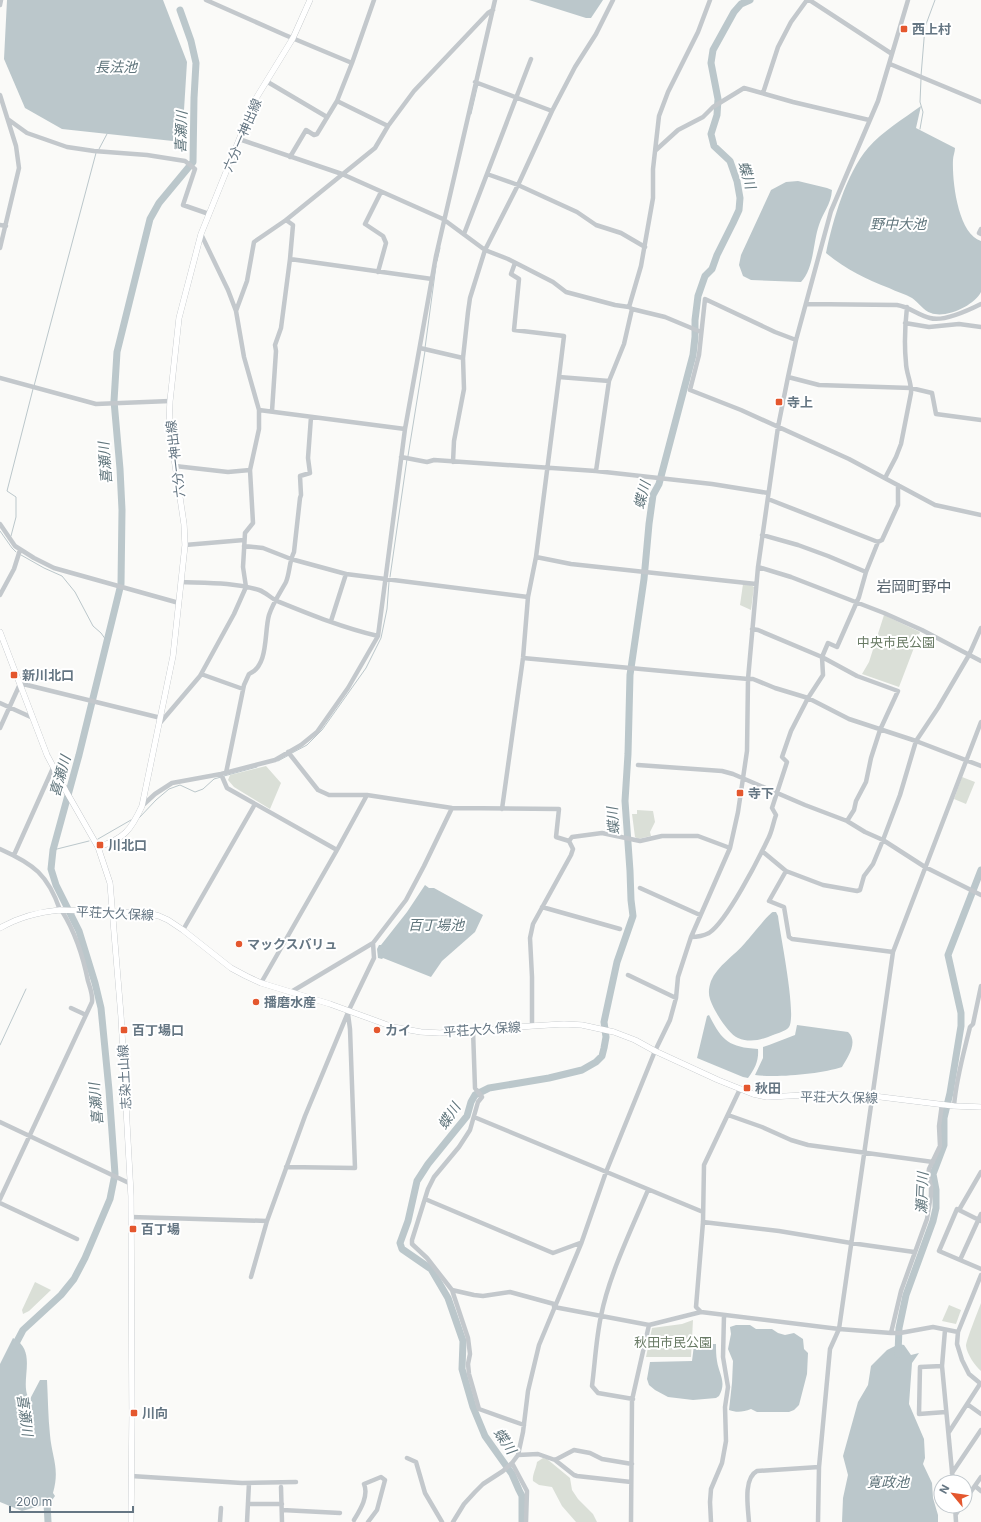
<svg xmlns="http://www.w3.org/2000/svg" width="981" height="1522" viewBox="0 0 981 1522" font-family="Inter,'Noto Sans JP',sans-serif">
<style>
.green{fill:#dadfd7}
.water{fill:#bbc7cb}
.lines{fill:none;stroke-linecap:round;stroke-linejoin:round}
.stream{stroke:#bbc7cb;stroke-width:1}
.river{stroke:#bbc7cb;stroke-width:7}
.major-casing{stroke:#b5babe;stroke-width:6}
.minor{stroke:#c3c8cc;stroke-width:4.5}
.major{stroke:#fff;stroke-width:5.5}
.poi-dot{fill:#e4572e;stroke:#fff;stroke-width:1.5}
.labels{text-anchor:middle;stroke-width:4;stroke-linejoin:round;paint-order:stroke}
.poi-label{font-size:13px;font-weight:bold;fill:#657683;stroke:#fff;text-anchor:start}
.street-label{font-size:13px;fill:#657683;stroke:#fff}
.park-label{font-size:13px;fill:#687a64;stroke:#fff}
.water-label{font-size:14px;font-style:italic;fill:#60757c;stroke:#fff}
.quarter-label{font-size:15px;fill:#57646e;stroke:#fff}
</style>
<rect width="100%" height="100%" fill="#fafaf8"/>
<path class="green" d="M743 584 751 585 754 587 751 610 740 605Z
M884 615 920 632 899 687 862 674 869 662Z
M266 766 281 783 270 809 234 787 228 780 230 775Z
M962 777 975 782 966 804 954 799Z
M637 810 653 811 655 822 650 832 651 836 638 839 635 837 632 814H637Z
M35 1282 51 1290 29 1311 23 1314 22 1310Z
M981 1303V1371C975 1366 967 1354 966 1346 966 1341 978 1311 981 1303Z
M949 1305 961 1310 956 1324 942 1321Z
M693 1320 691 1357H646L652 1328 682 1324Z
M543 1458 547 1459 570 1478 572 1490 578 1499 593 1514 597 1522H576L562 1506 552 1487 539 1485 533 1481C532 1475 536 1469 537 1462Z"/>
<path class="water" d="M7 0H163L187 62 182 142 62 129 25 108 4 59Z
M529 0H603L591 18H586Z
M921 106 916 128 955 148C955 152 953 156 953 160 952 181 958 234 981 241V292C975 305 946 319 931 313 924 311 918 302 912 298 905 294 897 292 889 288 866 279 845 269 826 253 833 220 846 174 868 148 883 131 903 119 921 106Z
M798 181 827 188 832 190C831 205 823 212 819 225 813 242 814 269 801 282L751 280 743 276 739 265 741 255 771 190 786 182Z
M425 885 429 888H434L483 915 475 932 442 961 431 977 383 958 382 959 378 958 377 949 379 945H381L407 912Z
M773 912H776L778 916C780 934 797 1015 789 1027 786 1031 778 1033 773 1035 761 1040 750 1043 738 1038 728 1034 713 1009 710 999 708 993 709 987 711 981 717 966 735 955 745 943 750 938 769 913 773 912Z
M709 1015C722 1041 729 1047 758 1049 759 1060 755 1069 748 1078L743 1077 697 1058 707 1016Z
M797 1025 848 1032C859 1042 847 1058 842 1067 821 1074 776 1078 755 1075L763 1058V1047L769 1045 795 1035Z
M736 1325H750L756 1329H772L778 1333 785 1335 794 1333 803 1339 804 1349 808 1353 807 1374 799 1405 794 1410 789 1412H757L751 1409C743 1412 737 1413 729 1410L732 1383 733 1361 728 1349 731 1334 730 1327Z
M13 1338C38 1351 20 1379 28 1397L30 1399 40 1380H47C48 1398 48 1417 50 1435 52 1458 60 1468 53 1493L55 1496 50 1503 22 1511 0 1502V1364Z
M696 1344H716C716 1350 716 1355 717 1361 719 1374 727 1382 719 1396L716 1398 693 1400 668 1397 655 1390 649 1385 647 1379 650 1362 692 1361 694 1345Z
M899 1344 904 1345 911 1355 919 1353 912 1363 909 1404 924 1439 925 1458 923 1464 932 1483 933 1498 938 1515V1522H842L843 1498 848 1475 843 1456 858 1402 868 1385 871 1366 887 1350Z"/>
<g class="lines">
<path class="stream" d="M921 76 925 27 935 0
M471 114 478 84
M920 129 923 112 920 102 921 79
M99 149 107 134
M437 261 440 248
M425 348 436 266
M34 386 96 153
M408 456 425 351
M0 531 12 548 16 552
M11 536 16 517V497L7 491 33 389
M21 555 44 568 62 576 75 592 93 626 101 633 106 640
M390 577 407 459
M292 753 307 745 322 730 366 668 381 638 387 609 389 582
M278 761 289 755
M224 776 257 767
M139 818 156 800 169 789 180 785 195 792 203 789 214 779 221 777
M98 839 131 820
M53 850 89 841
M0 1045 26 989"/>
<path class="river" d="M13 1349 23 1330 61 1295 74 1279 85 1258 110 1199 115 1174 109 1090 101 1008 95 983 79 931 56 885 51 869 53 850 79 755 121 584 122 510 120 469 114 401 117 352 150 219 159 203 193 162 194 98 196 63 191 41 180 10
M898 1354 899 1328 906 1295 933 1221 936 1208V1190L933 1174 944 1145V1118L950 1093 961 1026V1013L948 955 981 870
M43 1496 47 1503 48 1522
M522 1522V1496L519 1490 512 1474 485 1436 473 1407 462 1369 463 1341 448 1298 431 1269 402 1249 400 1243 408 1221 417 1181 428 1164 467 1116 471 1102 475 1095 489 1088 549 1078 582 1070 596 1062 602 1056 604 1048 606 1037 604 1022 617 962 633 916 631 900 630 871 625 801 628 754 630 675 644 579 649 524 653 495 659 484 693 355 695 337V320L698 296 705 276 712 269 717 255 733 223 739 210 740 198 737 181 730 161 714 146 711 134 717 115 718 99 711 63 713 50 734 12 741 4 750 0"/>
<defs>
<path id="major" d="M0 632 47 755 66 791 98 847 110 883 121 1016 131 1196 132 1416 131 1522
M98 847C124 839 131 830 142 806L173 656 185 545 184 524 169 425 170 401 179 318 201 234 255 100 293 38 310 0
M0 928C19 917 38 912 60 910L148 913 159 916 168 920 183 930 231 968 246 976 261 983 330 1004 393 1027 421 1032 440 1033 532 1026 564 1024 582 1025 614 1032 635 1040 655 1051 718 1080 753 1094 767 1097 825 1094 873 1096 954 1106 981 1107"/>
</defs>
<use href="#major" class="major-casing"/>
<path class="minor" d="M206 0 285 35 352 63
M374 0 352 63 337 101 388 126
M807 0 811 1 892 54
M0 5 1 0
M890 64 981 102
M266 81 327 117
M475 82 552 111
M763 93 778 47 791 22 807 0
M0 95 16 146 19 168 0 248
M9 120 27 133 67 147 94 151 147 155 185 161 195 169 183 205 209 214
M239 139 342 174 443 219 485 250 508 259 553 282 566 292 615 305 629 307 632 309 665 317 701 332
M656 150 678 130 703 117 713 107 744 88 793 102 869 120
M290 157 306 130 314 135 317 134 337 101
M487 174 518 185 577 212 596 225 621 233 645 247
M286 220 293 225 290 259
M0 225 6 226
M981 229 979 233 981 234
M464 234 531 59
M515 263 511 274 519 279 514 330 564 336 559 377
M378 272 386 243 383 236 365 224 381 192
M806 304 897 305C910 307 918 315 930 318 943 322 969 310 981 304
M629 307 641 266 653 198V169L659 116 668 92 698 32 710 0
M236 311 247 281 254 242 286 220 375 148 388 126 414 91 488 13 493 10
M905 323 929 327 959 324 981 327
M796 340 775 332 705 299 699 355 690 390 741 410 849 459 935 505 981 515
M420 348 463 358
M788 377 819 385 911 388 932 393 936 414 981 420
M0 378 96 404 170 401
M259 410 405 429
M272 411 276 351 275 345 281 328 290 259 432 279
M401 457 427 462 434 460 596 471 712 484 768 493
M453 462 454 441 464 389 463 358 468 312 470 298 485 250 518 185 552 111 575 67 596 34 613 0
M175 466 228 472 250 470
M596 471 609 381 624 344 632 309
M885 478 896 457 901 444 911 393C912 383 906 373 906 363 904 344 905 325 907 307
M768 499 878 542
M0 524 15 546 34 558 54 568 179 603
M762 535 798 545 828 556 866 572
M185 545 244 540
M244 546 263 548 291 559 346 574 528 597
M536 557 571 564 756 584
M758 567 791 577 884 613 922 630 981 661
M180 582C207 583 233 582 259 590 265 592 271 598 277 601 309 614 343 628 378 636
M0 595 14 569 20 550
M331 621 346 574
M752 629 758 630 822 657 857 676 898 691 880 730 871 758 866 782 856 801 854 810 847 821
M523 658 748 679H753L775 688 808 698 849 719 916 741 981 766
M201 674 243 689
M19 683 161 718
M0 703 33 718
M160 723 200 676 234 614 246 587 243 567 245 533 253 523 250 470 259 429V410L244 357 236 311 228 290 201 234
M0 728 20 684
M288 752 318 790 329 795H367L452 808 559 809 556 837 569 841
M638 765 722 771 733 774 805 805 847 821 865 832 883 840 925 867 981 895
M226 773 244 685 249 674C269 666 264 632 269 615 273 603 280 593 286 582 290 572 289 562 294 552L300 498 301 495 300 476 310 473 308 458 311 417
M221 774 227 788 337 850
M142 806 155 794 172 783 221 774 275 760 301 745 317 732 348 688 378 636 405 429 436 256 495 0
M502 809 523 658 528 597 536 557 559 377 609 381
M569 841 572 837 602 833 640 841 662 836H698L730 848
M0 849C34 864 48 875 60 910
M762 851 786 871 823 885 857 891 860 890 864 876 873 864 883 840 900 795 916 741 938 708 969 655 981 628
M14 855 53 768
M786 871 769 901 784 907 789 937 792 939 893 952
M640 888 700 915
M542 907 620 929
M183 930 255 804
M691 937C698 937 703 936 709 933 727 921 758 860 768 839 772 832 773 823 776 815L772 808 787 762 782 757 791 731 808 698 823 675 822 657 828 643 837 647 859 597 866 572 878 542 882 540 898 505V485
M628 975 676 998
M261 983 337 850 367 795
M291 992 373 943 406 900 424 866 452 808
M71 1008 86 1015
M532 1026V977L530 938 533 924 571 855 573 849 569 841
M473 1030 475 1088 482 1097 478 1102 470 1130 459 1147 434 1177 428 1189 412 1240V1244L427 1258 452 1290 468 1338 470 1354 468 1364 469 1374 479 1409 524 1425
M954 1106C956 1079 964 1052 970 1027L973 1024 981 986
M728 1115 762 1127 791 1140 808 1145 933 1162
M474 1117 703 1212
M0 1122 129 1183
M286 1167 355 1168 350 1029 348 1014
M981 1172 959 1210 957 1209 939 1251 981 1269
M0 1199 92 1002C93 995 90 988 88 981 83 956 75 932 62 911
M425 1199 553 1253 580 1243
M0 1203 77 1239
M959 1210 981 1221
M131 1217 267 1221
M703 1222 779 1231 851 1243 914 1252
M960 1260 981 1214
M981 1275 958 1332 957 1344 962 1360 969 1374 981 1384
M251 1277 267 1221 305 1116 349 1010 374 958 373 943
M452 1290 474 1295 483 1296 510 1292 554 1304V1307L649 1325 701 1312 839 1329 891 1333H900L933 1327 958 1332
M701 1312 696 1307 703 1222 704 1165 740 1089
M945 1330 942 1366 953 1482
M891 1333 901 1291 927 1219 931 1195V1186L928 1175 929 1169 940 1146 939 1126 942 1104
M942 1366 920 1367 919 1414 946 1412
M633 1399 598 1393 592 1386C595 1363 596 1339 601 1316 609 1275 632 1228 648 1190
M967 1404 981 1414
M949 1432 980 1384
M518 1455 538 1454 555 1460 574 1475 577 1476 631 1482
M407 1458 416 1462 425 1493 442 1522
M555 1460 574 1450 590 1453 602 1459 632 1464
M512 1463 527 1491 526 1522
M952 1473 981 1430
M131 1476 242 1483 296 1482
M975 1486 981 1491
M281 1487 282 1522
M965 1500 981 1477
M248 1504H282
M955 1506 956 1522
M282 1510 340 1513
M956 1514 961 1506
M354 1520C360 1510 369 1496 364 1484L381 1477 385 1480 377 1510 368 1522
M220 1522 221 1508
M247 1522 249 1483
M453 1522 464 1504 475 1492 483 1484 503 1471 512 1463 518 1455 523 1432 528 1391 539 1345 581 1244 606 1172 655 1051 670 1020 676 998 678 977 691 937 730 848 738 812 747 751 748 679 758 567 778 427 788 377 796 340 831 211 878 101 908 0
M631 1522 632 1400 649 1325
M711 1522 710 1502 711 1489 722 1463 726 1441 725 1407 728 1387 723 1357 724 1315
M749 1522C748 1508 743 1478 757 1471L819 1467
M818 1522 819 1467 830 1349 839 1329 893 952 981 722"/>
<use href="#major" class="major"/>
</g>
<g class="poi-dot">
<rect x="900" y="25" width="8" height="8" rx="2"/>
<rect x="775" y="398" width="8" height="8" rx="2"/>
<rect x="10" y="671" width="8" height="8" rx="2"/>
<rect x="736" y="789" width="8" height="8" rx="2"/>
<rect x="96" y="841" width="8" height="8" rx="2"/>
<circle cx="239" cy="944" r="4"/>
<circle cx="256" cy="1002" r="4"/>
<rect x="120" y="1026" width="8" height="8" rx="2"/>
<circle cx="377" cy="1030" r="4"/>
<rect x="743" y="1084" width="8" height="8" rx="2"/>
<rect x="129" y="1225" width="8" height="8" rx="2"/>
<rect x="130" y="1409" width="8" height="8" rx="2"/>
</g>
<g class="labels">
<g class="poi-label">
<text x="912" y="34">西上村</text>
<text x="787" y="407">寺上</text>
<text x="22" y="680">新川北口</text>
<text x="748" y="798">寺下</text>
<text x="108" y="850">川北口</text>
<text x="247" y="949">マックスバリュ</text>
<text x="264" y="1007">播磨水産</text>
<text x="132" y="1035">百丁場口</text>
<text x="385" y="1035">カイ</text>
<text x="755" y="1093">秋田</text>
<text x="141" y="1234">百丁場</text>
<text x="142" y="1418">川向</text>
</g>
<g class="street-label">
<text transform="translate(242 135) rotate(-67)" y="5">六分一神出線</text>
<text transform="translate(175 459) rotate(-97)" y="5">六分一神出線</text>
<text transform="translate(115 913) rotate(3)" y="5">平荘大久保線</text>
<text transform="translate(482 1029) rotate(-4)" y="5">平荘大久保線</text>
<text transform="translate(124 1077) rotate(-93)" y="5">志染土山線</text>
<text transform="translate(839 1097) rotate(1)" y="5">平荘大久保線</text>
</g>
<g class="park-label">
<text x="896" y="647">中央市民公園</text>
<text x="673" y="1347">秋田市民公園</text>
</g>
<g class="water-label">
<text x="116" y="72">長法池</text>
<text transform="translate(181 132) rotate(-88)" y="5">喜瀬川</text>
<text transform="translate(747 175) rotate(73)" y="5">蝶川</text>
<text x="898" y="229">野中大池</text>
<text transform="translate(105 463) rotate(-94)" y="5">喜瀬川</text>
<text transform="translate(642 495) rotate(-75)" y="5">蝶川</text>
<text transform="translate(60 776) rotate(-74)" y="5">喜瀬川</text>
<text transform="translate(613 821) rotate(-94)" y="5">蝶川</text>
<text x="436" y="930">百丁場池</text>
<text transform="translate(96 1104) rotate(-95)" y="5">喜瀬川</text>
<text transform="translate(449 1116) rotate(-57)" y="5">蝶川</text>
<text transform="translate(922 1193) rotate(-88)" y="5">瀬戸川</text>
<text transform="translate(25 1415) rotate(82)" y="5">喜瀬川</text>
<text transform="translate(505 1441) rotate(56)" y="5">蝶川</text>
<text x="888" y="1487">寛政池</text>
</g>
<g class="quarter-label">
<text x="914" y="592">岩岡町野中</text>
</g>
</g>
<g transform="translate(953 1494) rotate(299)"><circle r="19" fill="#ffffff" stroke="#c1c8cd"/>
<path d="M0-3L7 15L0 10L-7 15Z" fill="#e4572e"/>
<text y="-6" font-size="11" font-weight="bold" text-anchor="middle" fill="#657683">N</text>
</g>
<path d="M10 1506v6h123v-6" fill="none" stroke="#657683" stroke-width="2"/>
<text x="16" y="1506" font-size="12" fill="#657683" stroke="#ffffff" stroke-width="3" paint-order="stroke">200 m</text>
</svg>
